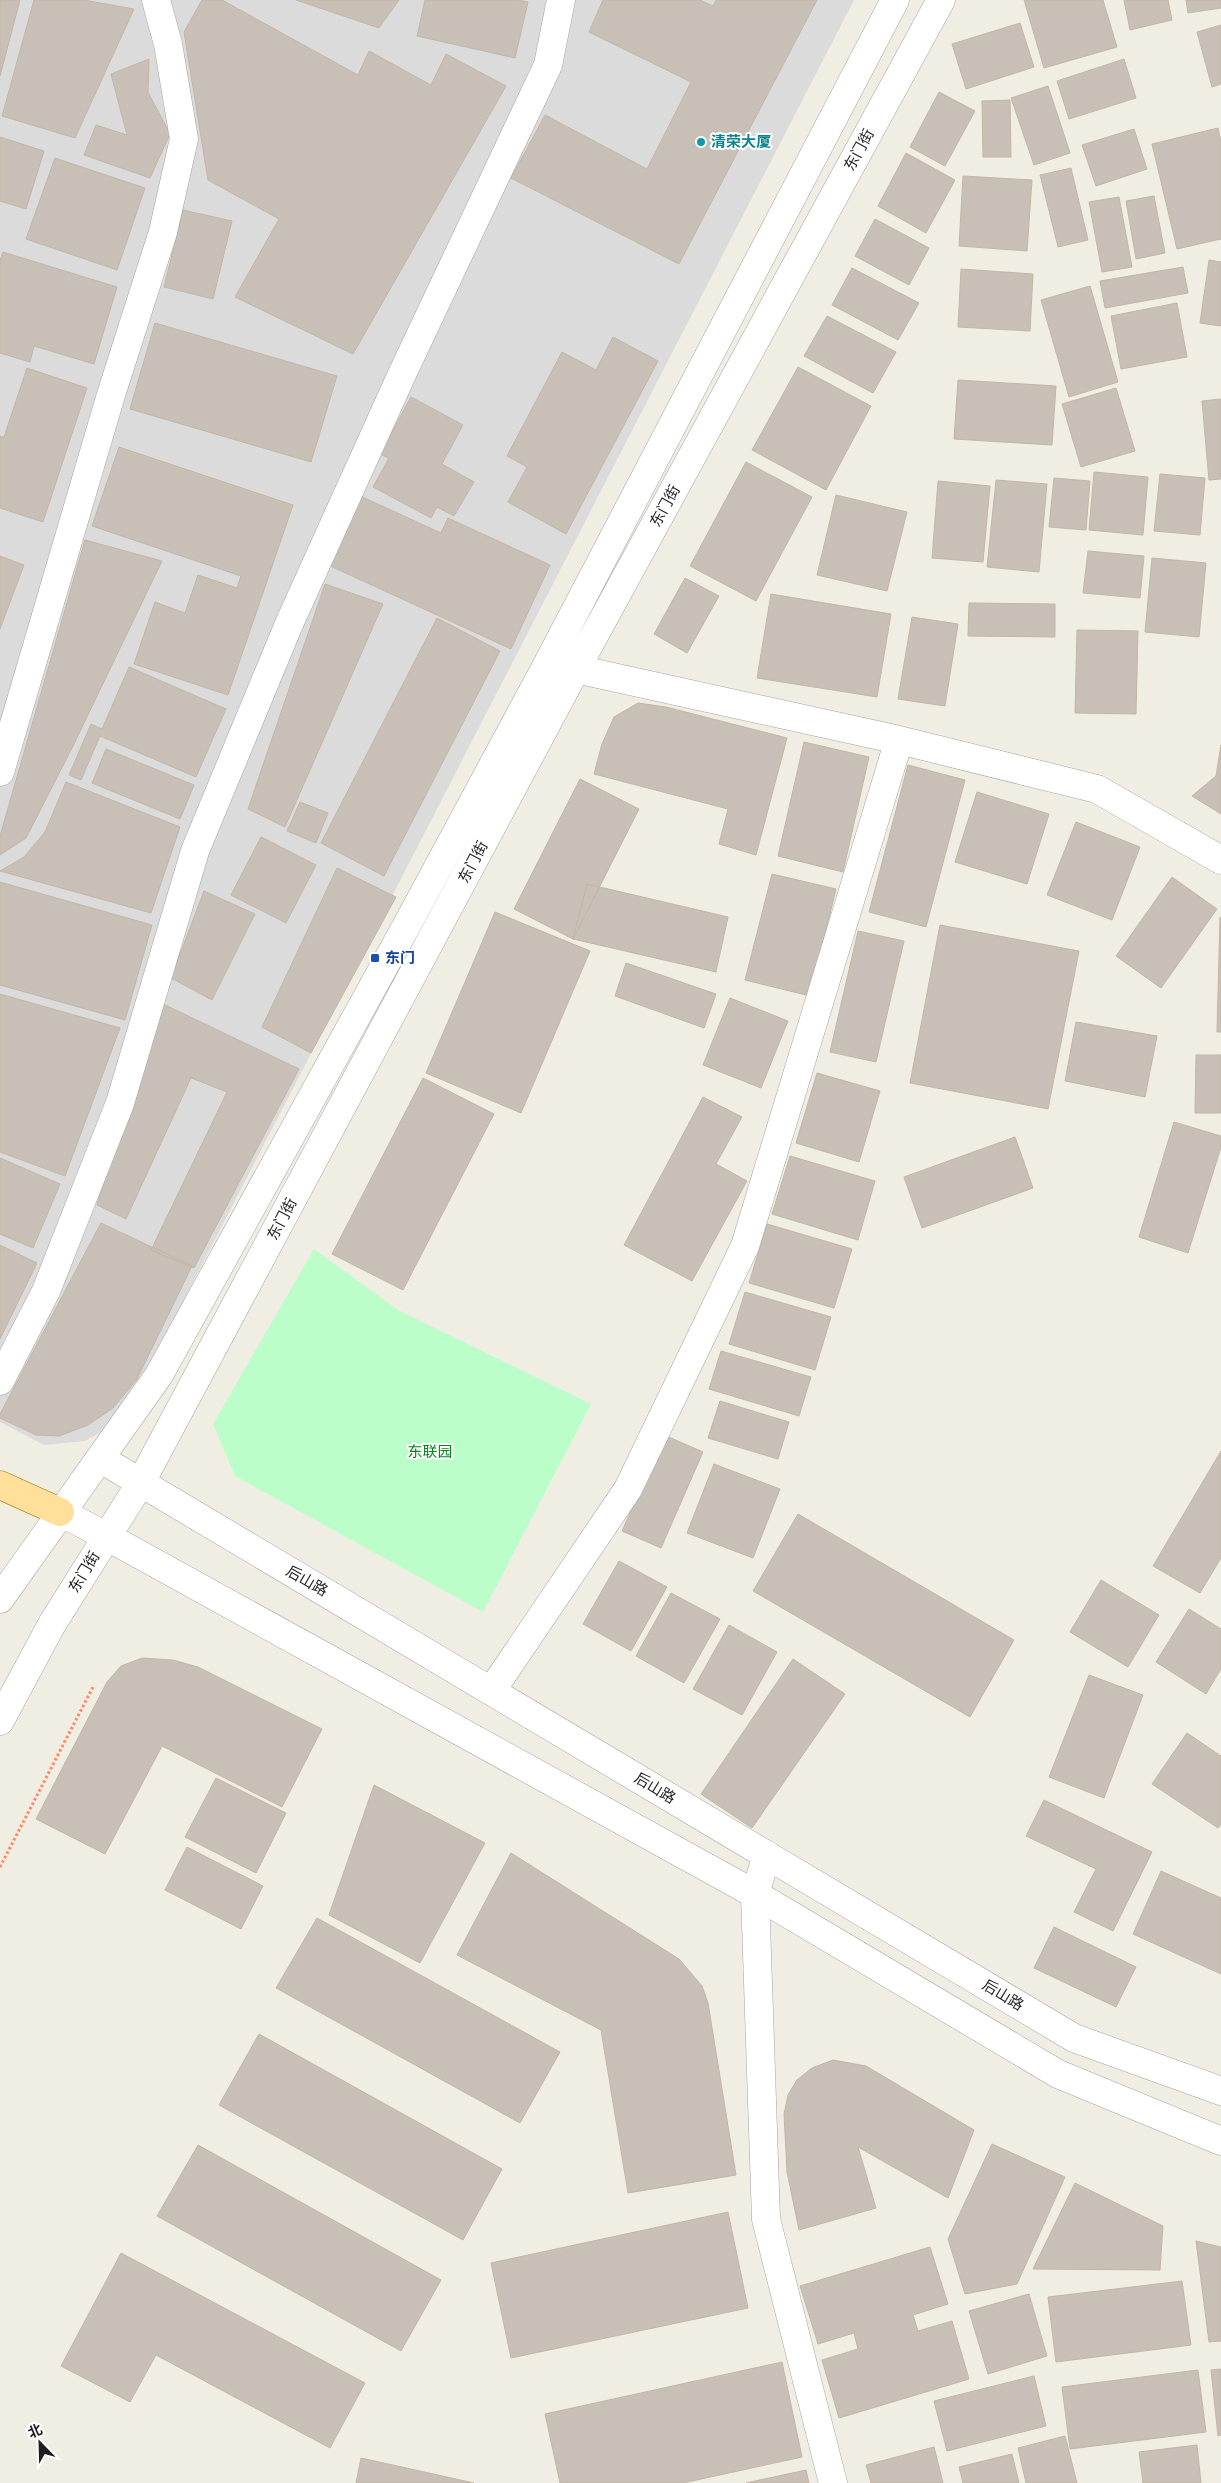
<svg xmlns="http://www.w3.org/2000/svg" width="1221" height="2483" viewBox="0 0 1221 2483" font-family="Raleway,'Noto Sans SC',sans-serif">
<style>
.residential{fill:#dcdbdb}
.park{fill:#bcfec9}
.building{fill:#c8c0b6;stroke:#c3b5a4}
.lines{fill:none;stroke-linecap:round;stroke-linejoin:round}
.minor-casing{stroke:#a5a5a5;stroke-width:29}
.tertiary-casing{stroke:#a5a5a5;stroke-width:29}
.primary-casing{stroke:#987800;stroke-width:29}
.path{stroke:#ff8765;stroke-width:3;stroke-dasharray:2.5 2.5;stroke-linecap:butt}
.minor{stroke:#fff;stroke-width:28}
.tertiary{stroke:#fff;stroke-width:28}
.primary{stroke:#ffdf99;stroke-width:28}
.culture-dot{fill:#0f9aa8;stroke:#fff;stroke-width:2}
.transit-dot{fill:#1a4fb4;stroke:#fff;stroke-width:2}
.labels{text-anchor:middle;stroke-width:4;stroke-linejoin:round;paint-order:stroke}
.culture-label{font-size:15px;font-weight:bold;fill:#0d838f;stroke:#fff;text-anchor:start}
.street-label{font-size:15px;fill:#1e1e1e;stroke:#fff}
.transit-label{font-size:15px;font-weight:bold;fill:#164399;stroke:#fff;text-anchor:start}
.park-label{font-size:15px;fill:#02871c;stroke:#fff}
</style>
<rect width="100%" height="100%" fill="#f0ede3"/>
<path class="residential" d="M0 0H854L122 1420 85 1441 44 1445 0 1422Z"/>
<path class="park" d="M314 1249 398 1310 591 1404 483 1612 235 1476 213 1424Z"/>
<path class="building" d="M0 0H20L0 76Z
M34 0H83L134 9 75 138 2 116Z
M202 0H222L358 75 369 51 431 85 446 54 506 86 353 354 235 297 279 219 208 180 184 32Z
M296 0H399L379 28Z
M425 0H518L528 2 515 58 417 36Z
M603 0H700L713 6 716 0H817L679 264 511 178 545 115 647 169 691 82 589 32Z
M1024 0H1103L1117 47 1044 68Z
M1124 0H1168L1172 20 1130 30Z
M1186 0H1221V8L1188 13Z
M1020 23 1034 67 966 89 952 44Z
M1221 25V84L1212 87 1197 32Z
M149 59 148 92 170 134 150 178 84 155 96 125 127 135 111 74Z
M1124 59 1136 98 1069 119 1057 81Z
M1048 86 1070 153 1034 165 1011 98Z
M939 92 975 111 945 166 910 147Z
M1010 100 1011 157H983L982 101Z
M1218 128 1221 142V239L1177 249 1152 144Z
M1134 129 1147 169 1096 186 1082 145Z
M0 137 44 151 26 209 0 201Z
M906 153 955 180 926 233 878 206Z
M55 158 145 188 117 270 26 239Z
M1071 168 1088 240 1058 247 1040 175Z
M963 176 1032 180 1027 251 959 246Z
M1154 196 1165 253 1136 259 1126 201Z
M1119 197 1132 267 1102 272 1089 202Z
M183 210 232 221 213 299 164 287Z
M875 219 929 248 909 285 855 256Z
M3 252 117 287 94 364 34 346 30 362 0 353V260Z
M1209 260 1221 262V326L1200 323Z
M1183 267 1188 293 1105 308 1100 281Z
M852 268 919 303 898 340 832 305Z
M961 269 1033 274 1030 331 958 327Z
M1090 286 1118 382 1069 397 1041 300Z
M1177 303 1187 357 1121 369 1111 316Z
M827 316 896 352 873 393 804 356Z
M155 323 337 376 311 462 130 409Z
M613 337 658 361 566 534 508 502 527 467 507 456 562 352 596 370Z
M798 367 871 406 826 490 752 450Z
M27 368 87 388 43 522 0 508V436L4 437Z
M958 380 1056 386 1052 445 954 439Z
M1116 388 1135 451 1081 467 1062 404Z
M411 397 463 425 442 464 474 482 454 516 437 507 431 518 373 487 389 458 380 454Z
M1221 399V479L1209 480 1202 401Z
M119 447 293 505 228 695 134 664 155 602 185 613 198 575 237 588 241 576 92 526Z
M746 462 812 497 756 601 690 566Z
M1094 472 1148 477 1143 535 1089 530Z
M1160 474 1205 478 1200 535 1154 531Z
M1054 478 1090 481 1086 530 1049 527Z
M996 480 1047 484 1039 572 987 567Z
M938 481 990 486 983 562 932 558Z
M358 495 441 533 448 518 550 565 511 649 326 564Z
M836 495 907 512 887 591 817 575Z
M85 540 162 561 71 750 26 838 0 855V836Z
M1088 551 1144 556 1140 598 1083 593Z
M0 556 24 565 0 629Z
M1152 558 1206 563 1199 637 1145 632Z
M685 578 719 596 687 653 654 634Z
M325 584 383 604 285 827 248 809Z
M771 594 891 614 877 697 757 678Z
M969 603 1055 604V637L968 636Z
M912 617 958 624 945 706 898 699Z
M437 618 500 651 384 876 321 843Z
M1077 630 1138 631 1136 714 1075 713Z
M129 667 226 709 196 777 100 736 81 780 69 775 91 724 102 729Z
M638 703 666 707 787 738 756 855 719 844 728 809 594 774 602 744 614 717Z
M804 742 869 757 843 872 778 856Z
M1221 745V814L1192 796 1216 776Z
M106 749 194 785 180 819 92 783Z
M908 765 965 780 926 927 869 912Z
M580 779 639 809 573 939 514 909Z
M66 782 180 827 151 913 0 871 24 857 45 832Z
M977 792 1049 814 1027 884 955 862Z
M300 802 328 813 316 843 287 831Z
M1076 822 1140 847 1112 920 1047 895Z
M261 837 316 865 286 923 231 895Z
M337 868 396 897 311 1053 262 1027Z
M772 874 836 889 810 996 745 980Z
M1172 877 1217 909 1161 988 1116 956Z
M0 882 152 925 125 1020 0 985Z
M587 884 728 917 716 972 573 939Z
M204 891 255 914 212 1000 171 978Z
M495 912 590 951 521 1113 426 1073Z
M1220 917 1221 918V1032H1217Z
M940 925 1079 951 1048 1109 910 1083Z
M858 931 904 941 876 1062 830 1052Z
M626 963 716 994 704 1028 615 996Z
M0 994 120 1028 65 1176 0 1152Z
M730 998 788 1021 761 1088 703 1065Z
M159 1002 299 1069 194 1268 151 1250 227 1092 191 1078 126 1219 97 1205Z
M1076 1022 1157 1036 1145 1097 1065 1081Z
M1196 1055H1221V1113H1195Z
M817 1073 880 1091 859 1162 796 1143Z
M423 1078 494 1114 403 1290 332 1254Z
M703 1097 742 1117 716 1164 747 1181 692 1281 624 1245Z
M1174 1122 1221 1136V1147L1188 1253 1139 1237Z
M1015 1137 1033 1188 922 1228 904 1177Z
M790 1156 875 1181 858 1240 772 1214Z
M0 1158 60 1184 33 1248 0 1234Z
M101 1223 192 1266 137 1379 113 1408 88 1425 59 1436 36 1435 0 1418V1414Z
M767 1224 852 1249 834 1308 749 1283Z
M0 1245 37 1263 0 1339Z
M745 1292 831 1317 815 1370 729 1344Z
M721 1351 811 1377 799 1416 709 1389Z
M720 1401 789 1422 778 1459 708 1438Z
M664 1435 703 1452 661 1548 622 1531Z
M1221 1451V1558L1200 1593 1153 1566Z
M714 1464 780 1489 753 1558 687 1533Z
M798 1514 1014 1640 970 1717 753 1591Z
M619 1561 667 1587 631 1651 583 1624Z
M1101 1580 1159 1615 1128 1667 1070 1632Z
M671 1593 720 1619 684 1683 636 1656Z
M1189 1609 1221 1629V1669L1206 1694 1156 1662Z
M729 1625 777 1652 742 1715 693 1689Z
M142 1658 173 1660 198 1667 322 1729 282 1807 162 1746 105 1854 36 1819 107 1682 121 1666Z
M793 1659 845 1694 752 1828 701 1794Z
M1089 1675 1143 1695 1104 1798 1049 1777Z
M1187 1733 1221 1756V1824L1218 1828 1152 1784Z
M216 1778 286 1813 256 1873 185 1837Z
M374 1785 485 1843 420 1963 329 1915Z
M1044 1800 1152 1852 1113 1931 1074 1912 1096 1869 1026 1836Z
M187 1847 263 1886 241 1929 165 1890Z
M511 1853 679 1959 702 1986 708 2003 736 2175 628 2193 601 2030 457 1955Z
M1161 1871 1221 1898V1974L1133 1934Z
M317 1918 560 2052 520 2123 276 1988Z
M1054 1927 1136 1967 1116 2007 1034 1968Z
M259 2034 502 2169 463 2240 219 2105Z
M833 2060 866 2066 974 2130 948 2198 858 2147 876 2208 799 2230 787 2172 784 2114 788 2095 797 2080 812 2068Z
M992 2144 1065 2177 1017 2284 965 2294 948 2239Z
M198 2145 441 2280 401 2351 157 2216Z
M1075 2183 1163 2226 1160 2270 1033 2269Z
M728 2212 748 2308 511 2358 491 2263Z
M1196 2241 1221 2247V2341L1209 2342Z
M930 2247 948 2304 913 2315 918 2331 952 2321 969 2379 839 2418 822 2360 858 2349 854 2333 818 2344 800 2286Z
M121 2253 365 2383 330 2448 156 2355 130 2402 61 2366Z
M1182 2281 1191 2345 1056 2362 1048 2297Z
M1029 2294 1047 2356 988 2374 969 2311Z
M782 2362 802 2457 683 2483H560L545 2414Z
M1221 2369V2435L1218 2436 1211 2370Z
M1198 2370 1206 2432 1070 2449 1062 2387Z
M1034 2376 1046 2426 947 2451 934 2401Z
M1065 2436 1077 2483H1026L1018 2448Z
M1197 2445 1201 2483H1143L1139 2452Z
M934 2447 943 2483H871L866 2465Z
M1012 2454 1019 2483H963L959 2467Z
M361 2458 474 2483H356Z
M806 2470 809 2483H746Z"/>
<g class="lines">
<defs>
<path id="minor" d="M554 666 576 669 899 740 1097 789 1221 860
M0 772 110 398 163 232 184 139 168 44 156 0
M0 1381 46 1291 120 1103 195 851 289 624 403 372 548 65 561 0
M101 1459 1074 2038 1221 2091
M106 1536 755 1894 1058 2074 1221 2141
M492 1690 628 1489 745 1246 899 740
M767 1855 755 1894 766 2219 833 2483"/>
<path id="tertiary" d="M60 1512 106 1536
M0 1599 159 1375 408 923 547 665 895 0
M0 1721 52 1624 140 1484 576 669 941 0"/>
<path id="primary" d="M0 1485 60 1512"/>
</defs>
<use href="#minor" class="minor-casing"/>
<use href="#tertiary" class="tertiary-casing"/>
<use href="#primary" class="primary-casing"/>
<path class="path" d="M0 1867 94 1685"/>
<use href="#minor" class="minor"/>
<use href="#tertiary" class="tertiary"/>
<use href="#primary" class="primary"/>
</g>
<circle class="culture-dot" cx="701" cy="142" r="5"/>
<rect class="transit-dot" x="370" y="953" width="10" height="10" rx="2.5"/>
<g class="labels">
<g class="culture-label">
<text x="711" y="147">清荣大厦</text>
</g>
<g class="street-label">
<text transform="translate(859 150) rotate(-61)" y="5">东门街</text>
<text transform="translate(665 506) rotate(-61)" y="5">东门街</text>
<text transform="translate(473 862) rotate(-62)" y="5">东门街</text>
<text transform="translate(282 1219) rotate(-62)" y="5">东门街</text>
<text transform="translate(84 1572) rotate(-59)" y="5">东门街</text>
<text transform="translate(307 1581) rotate(30)" y="5">后山路</text>
<text transform="translate(655 1788) rotate(31)" y="5">后山路</text>
<text transform="translate(1003 1995) rotate(31)" y="5">后山路</text>
</g>
<g class="transit-label">
<text x="385" y="963">东门</text>
</g>
<g class="park-label">
<text x="430" y="1457">东联园</text>
</g>
</g>
<g transform="translate(40 2443) rotate(337)" stroke="#ffffff" stroke-width="4" paint-order="stroke">
<path d="M0-4L9 19L0 12L-9 19Z" fill="#1e1e1e"/>
<text y="-8" font-size="14" font-weight="bold" text-anchor="middle" fill="#1e1e1e">北</text>
</g>
</svg>
